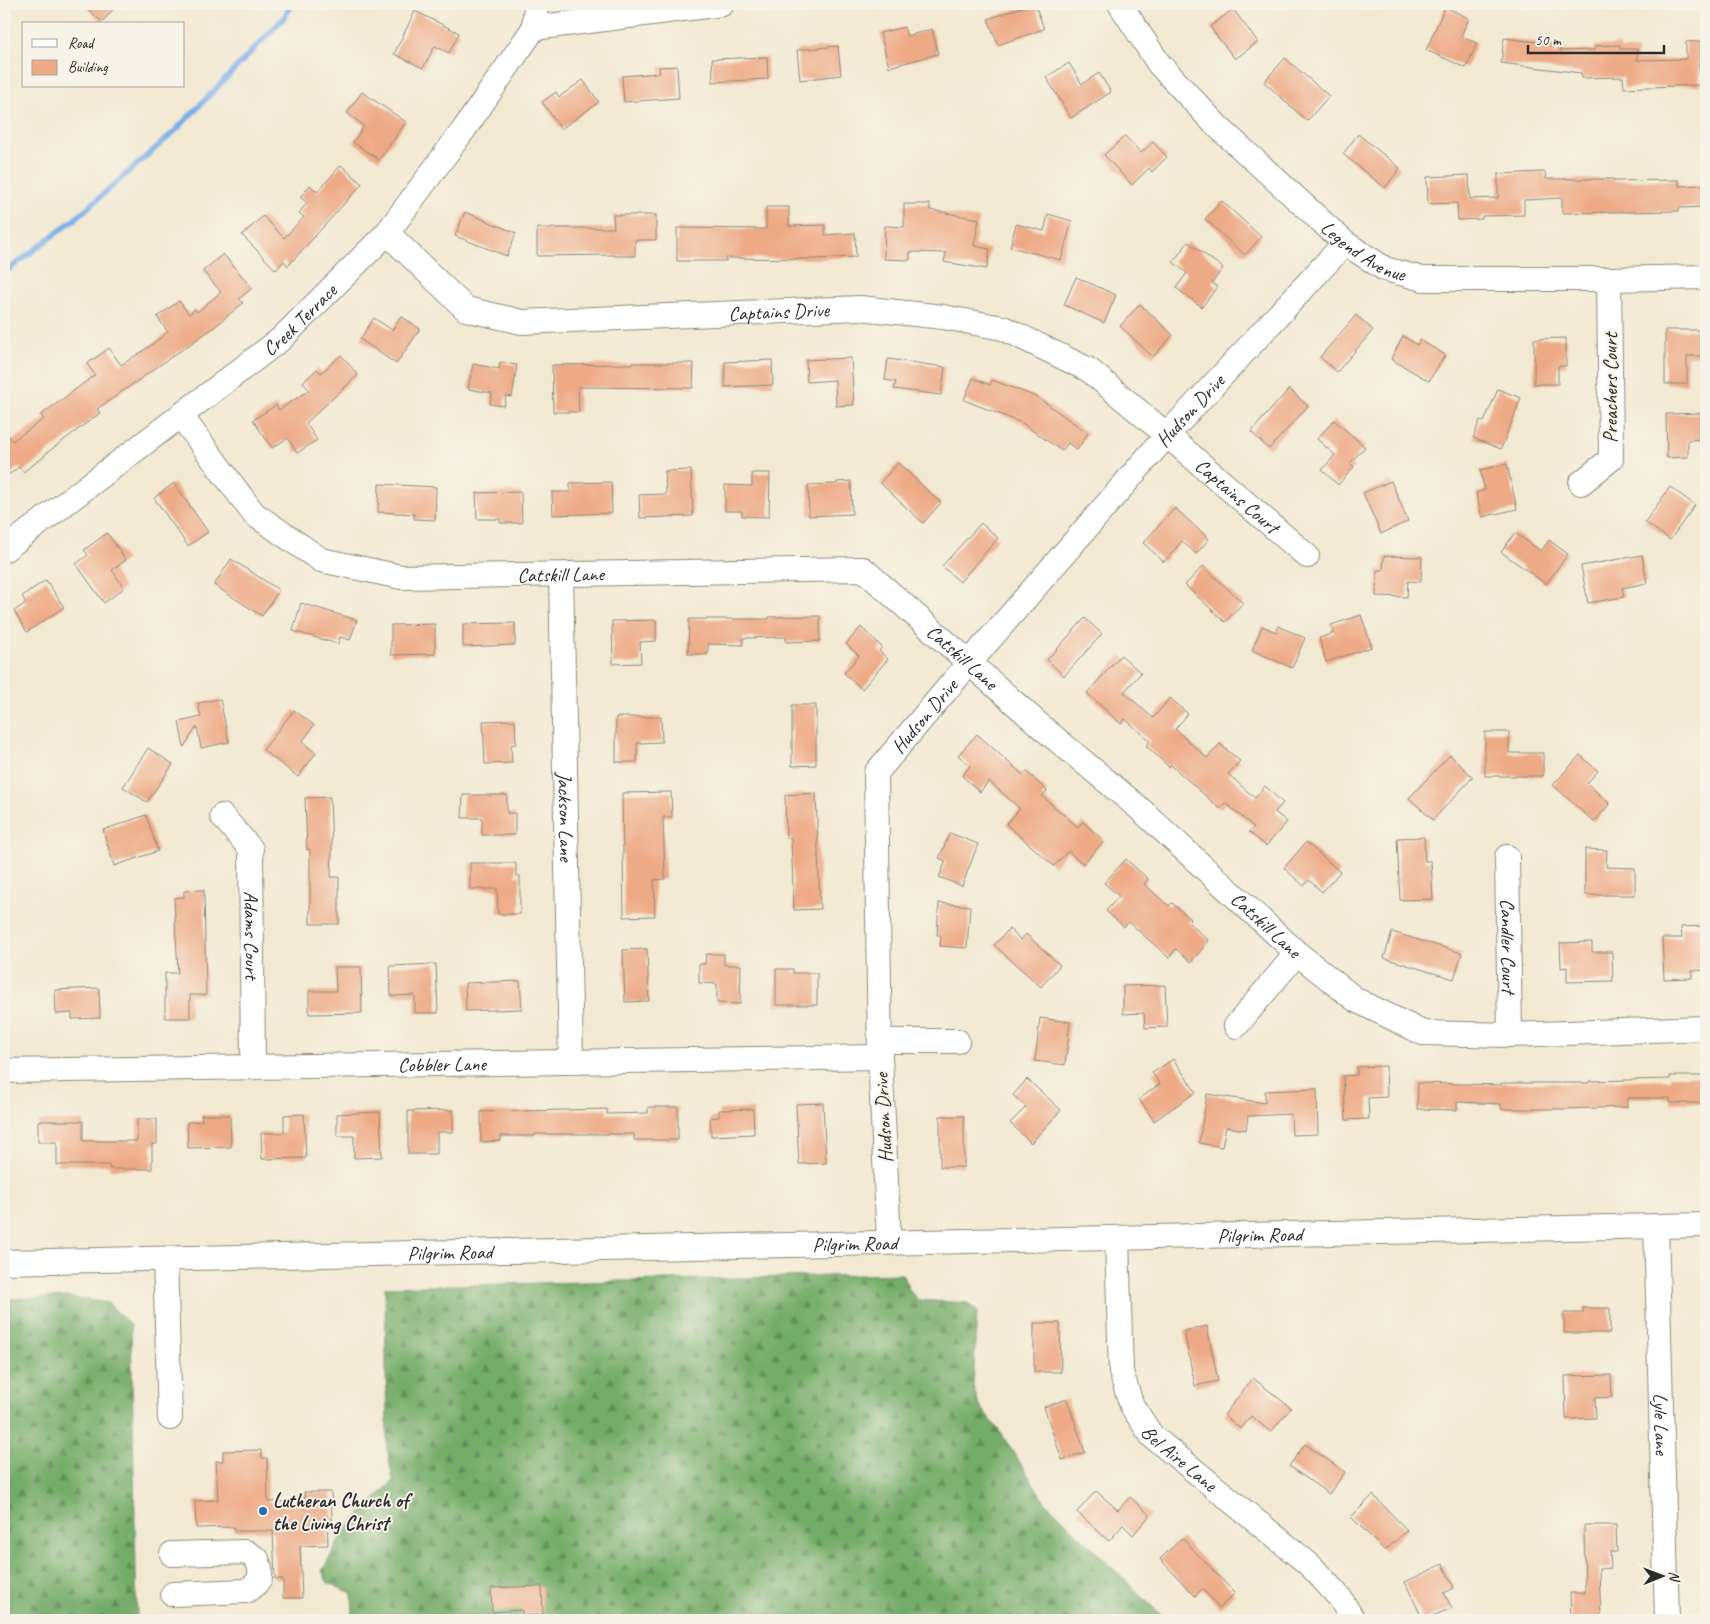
<svg xmlns="http://www.w3.org/2000/svg" width="1710" height="1624" viewBox="0 0 1710 1624" font-family="Caveat,sans-serif">
<style>
.forest{fill:url(#forest-firs);stroke:#506b4a}
.lines{fill:none;stroke-linecap:round;stroke-linejoin:round}
.stream{stroke:#7dade8;stroke-width:5.5}
.building{fill:#edaa86}
.minor-casing{stroke:#8e8a7e;stroke-width:26}
.minor{stroke:#fff;stroke-width:24}
.poi-dot{fill:#1f6fb2;stroke:#f7f3e8;stroke-width:2}
.labels{text-anchor:middle;stroke-width:4;stroke-linejoin:round;paint-order:stroke}
.street-label{font-size:20px;fill:#2b2b2b;stroke:#f7f3e8}
.poi-label{font-size:20px;font-weight:bold;fill:#2b2b2b;stroke:#f7f3e8;text-anchor:start}
</style>
<defs>
<pattern id="forest-firs" width="22" height="20" patternUnits="userSpaceOnUse" patternTransform="scale(1.25)"><rect width="22" height="20" fill="#74ab69"/><path d="M5 1l3.5 6h-7zM16 11l3.5 6h-7z" fill="#5f8b57"/></pattern>
</defs>
<rect width="100%" height="100%" fill="#f7f3e8"/>
<filter id="ink" filterUnits="userSpaceOnUse"><feTurbulence type="fractalNoise" baseFrequency=".02" numOctaves="2"/><feDisplacementMap in="SourceGraphic" scale="10" xChannelSelector="R" yChannelSelector="G"/><feConvolveMatrix kernelMatrix="1 2 1 2 8 2 1 2 1" color-interpolation-filters="sRGB"/></filter>
<filter id="wash" filterUnits="userSpaceOnUse"><feTurbulence type="fractalNoise" baseFrequency=".0096" numOctaves="4" result="noise"/><feDisplacementMap in="SourceGraphic" scale="20" xChannelSelector="R" yChannelSelector="G"/><feGaussianBlur stdDeviation="1.12" result="paint"/><feColorMatrix in="noise" values="0 0 0 0 0 0 0 0 0 0 0 0 0 0 0 0 0 1.4 0 .05"/><feComposite in="paint" operator="in"/></filter>
<g filter="url(#wash)">
<rect width="100%" height="100%" fill="#f2e9d2"/>
<path class="forest" d="M902 1274 909 1290 918 1300 968 1303 977 1311 973 1386 979 1405 998 1429 1046 1503 1166 1620H353L352 1593 328 1583 322 1571 345 1530 393 1481 387 1448 385 1287Z
M69 1297 108 1303 131 1325 137 1620H4V1299Z"/>
<g class="lines">
<path class="stream" d="M4 273 75 219 175 131 283 19 292 4"/>
</g>
<g id="blocks">
<path class="building" d="M82 4H118L102 22Z
M1031 4H1035L1044 29 998 45 988 19Z
M1445 7 1469 18 1461 36 1477 43 1466 68 1426 50Z
M1233 9 1258 42 1235 59 1210 27Z
M415 11 459 33 449 53 435 46 423 68 394 54Z
M904 27 907 36 932 29 938 54 889 67 880 33Z
M1504 38 1561 45 1560 51 1595 50V46L1620 45V49H1637V60L1686 59V42L1706 41V62H1699L1700 85 1624 88 1623 77 1582 78 1581 73 1501 63Z
M838 46 841 75 800 80 797 50Z
M767 57 768 79 713 82 712 59Z
M1285 58 1329 96 1307 121 1264 82Z
M1069 63 1082 84 1099 73 1111 92 1071 118 1046 77Z
M677 66 679 98 624 102 622 76 660 73 659 67Z
M583 80 599 102 561 129 542 102 556 92 559 97Z
M362 92 406 122 379 160 353 142 364 126 347 113Z
M1358 134 1400 168 1385 188 1343 154Z
M1125 136 1141 153 1153 142 1167 157 1152 172 1149 168 1132 185 1104 155Z
M341 165 362 184 288 266 284 261 276 270 242 235 263 216 284 238 304 217 299 213 307 203 300 197 310 185 317 192Z
M1545 172 1546 179H1614V181L1679 180V186L1706 185V207L1679 208V211L1562 213V198L1524 200V215L1482 216V219L1458 220 1457 203 1428 204 1427 177 1469 175 1470 199 1498 198V174Z
M1222 201 1261 237 1245 255 1205 219Z
M904 204H930V210L979 219 974 246 990 249 987 269 944 262 946 253 910 252V260L884 259 885 226 904 227Z
M766 207H789V226L825 225V235L855 233 856 257 814 259 726 258V261H677V228L766 229Z
M465 212 516 233 507 256 455 236Z
M1048 214 1072 221 1061 260 1010 247 1016 224 1044 231Z
M613 215H656V240H635V256H614V255L537 256V228H614Z
M1188 242 1223 268 1212 283 1217 287 1202 307 1176 288 1187 273 1173 262Z
M223 254 252 288 239 299 243 303 213 328 97 409 100 413 44 455 45 456 23 472 19 467 4 478V429L12 441 44 419 41 415 95 375 87 364 109 348 121 365 143 351 168 332 157 317 179 301 189 314 195 309 197 312 221 292 203 271Z
M1076 277 1116 295 1104 323 1064 305Z
M1140 304 1173 335 1153 357 1120 326Z
M1356 315 1373 330 1337 372 1320 357Z
M401 316 420 329 396 364 360 339 374 318 392 330Z
M1665 330H1706V356H1687V384H1665Z
M1403 336 1417 345 1420 340 1445 355 1429 381 1391 359Z
M1566 338V366H1558V384H1534V339Z
M341 355 358 375 306 423 317 440 297 453 288 438 272 448 253 420 276 405 279 410 309 390 303 382 317 369 321 373Z
M851 358 854 405 836 406 835 380 807 382 806 360Z
M888 359 945 367 941 395 894 389 896 382 885 380Z
M772 360 773 385 725 387V362Z
M500 362 517 365 512 397 506 396 504 406 490 404 492 393 468 389 473 364 499 369Z
M631 363H694L693 388 578 387 579 412H553L552 365 631 364Z
M973 378 990 385 992 380 1037 397 1088 433 1077 450 1068 443 1062 451 1022 423 964 400Z
M1289 389 1308 406 1269 449 1251 432Z
M1498 389 1521 398 1501 449 1473 438 1480 420 1484 422Z
M1706 413V439L1688 440V457L1667 458 1666 414Z
M1334 420 1365 447 1350 463 1354 467 1338 485 1322 470 1335 455 1317 439Z
M898 463 941 503 923 523 880 483Z
M1507 464 1517 509 1482 517 1476 493 1485 490 1480 470Z
M691 470 693 516 640 518 639 495 666 494 665 471Z
M752 473H770L769 517 742 516V511H725V485L752 486Z
M851 481 852 514 809 516 808 485 837 484V482Z
M1391 481 1408 521 1381 534 1363 493Z
M611 482 612 513 553 515 552 492H570V483Z
M174 483 208 532 188 546 154 498Z
M379 484 436 487 435 520 414 519V514L378 512Z
M1670 487 1695 505 1670 540 1645 522Z
M521 492 522 523H500V519H477L476 493Z
M1175 508 1209 539 1196 554 1182 541 1164 562 1143 543Z
M981 523 998 538 960 582 942 566Z
M107 533 126 560 112 570 124 588 104 603 76 564 88 555 84 550Z
M1515 533 1541 551 1549 540 1568 554 1546 584 1501 552Z
M1642 555 1647 583 1622 588 1624 597 1588 603 1581 566Z
M1384 556 1422 557 1421 582 1408 581 1407 597 1376 596 1377 570H1383Z
M231 559 279 590 262 616 214 585Z
M1203 566 1243 603 1225 622 1185 585Z
M46 580 64 607 27 632 14 611 26 603 22 596Z
M301 603 357 620 350 640 340 637 338 644 293 631Z
M1361 615 1372 647 1326 662 1319 638 1334 633 1331 625Z
M820 616V641L786 642V637L743 638V645L708 644V654H688L689 619H769V617Z
M1085 618 1102 634 1064 676 1047 660Z
M656 620V641L640 642 641 663 613 664 612 621Z
M515 623V645L463 647V624Z
M435 624V654L391 655V625Z
M1262 626 1276 632 1278 626 1305 638 1292 668 1252 650Z
M861 627 882 647 879 651 888 659 862 689 844 673 859 656 846 644Z
M1121 655 1141 673 1124 692 1153 718 1170 698 1188 714 1175 729 1207 758 1220 744 1240 761 1228 774 1255 798 1265 786 1283 803 1275 812 1287 822 1266 846 1249 832 1254 827 1225 803 1220 809 1171 765 1169 767 1146 746 1150 741 1125 719 1121 724 1087 693Z
M220 699 229 742 201 748 197 726 184 747 179 722 201 717 198 703Z
M792 705H816V765L792 766Z
M294 710 314 725 302 742 316 753 298 777 263 750Z
M616 717H661L662 742 637 743V762H616Z
M515 720 516 744 511 745 512 763 485 764 483 721Z
M1485 732H1509V753H1543V776H1485Z
M977 734 1023 775 1026 771 1047 791 1042 796 1066 817 1078 827 1083 822 1104 841 1083 864 1068 851 1054 866 1006 824 1020 809 989 781 980 792 962 776 970 766 958 755Z
M148 748 173 764 147 802 123 787Z
M1450 755 1473 777 1433 820 1409 798Z
M1580 755 1598 771 1587 783 1610 804 1594 822 1553 785Z
M671 792 672 817H663L665 879 654 880 655 916 624 917 622 793Z
M816 793 820 909 794 910 791 838H786L785 795Z
M463 795H507V813H515V835H482V818H462Z
M330 797 332 849 331 877H339V924H310V849L307 850 305 798Z
M146 815 158 851 114 866 103 830Z
M950 833 978 844 962 886 939 877 946 861 939 858Z
M1424 837 1425 861H1431L1433 899 1400 900 1397 838Z
M1306 842 1340 872 1322 892 1309 880 1304 886 1284 868Z
M1585 849 1607 850 1606 867 1635 868V895H1585Z
M1126 859 1148 879 1144 884 1169 906 1172 903 1191 919 1188 922 1209 941 1191 962 1176 949 1169 958 1129 922 1124 927 1106 911 1119 896 1104 883Z
M470 863H516V876H520V914H498L497 889H470Z
M204 890 206 995H190V1018H165V973H178L174 898 184 897V891Z
M939 903 970 906 967 948 940 946 941 935H937Z
M1705 926 1706 970 1692 971V978L1664 979 1662 938H1682L1681 927Z
M1009 929 1021 940 1026 934 1060 965 1041 987 994 945Z
M1392 932 1462 953 1454 979 1384 958Z
M1592 942V952H1612L1613 981 1567 982V967L1561 968 1560 943Z
M647 949 649 1001 625 1002 623 950Z
M706 954H724V965H741L740 1004 717 1003V984L699 983V964H705Z
M436 964 438 1013H415V995L391 996 390 966Z
M335 967H361L362 1013 309 1014V991H336Z
M776 969H793V973H817V1005H776Z
M520 981 522 1009 466 1011 465 983Z
M1165 985 1167 1027 1145 1028 1144 1013 1123 1014V986Z
M99 988 100 1018 72 1019V1013L56 1014 55 990Z
M1040 1018 1070 1022 1065 1065 1035 1061Z
M1173 1059 1196 1092 1154 1121 1139 1099 1160 1084 1152 1073Z
M1386 1066 1387 1097 1368 1098 1369 1119 1346 1120 1343 1076 1357 1075V1067Z
M1670 1076H1706V1103H1670V1098H1627V1107L1564 1109H1501V1104L1457 1102V1110L1417 1109 1418 1083 1501 1085V1083H1589V1081L1670 1079Z
M1027 1079 1061 1110 1031 1143 1010 1123 1026 1107 1013 1095Z
M1317 1089 1318 1134 1292 1135 1291 1114 1248 1116 1246 1130 1226 1127 1222 1147 1199 1143 1207 1094 1265 1103V1091Z
M823 1103 826 1163 799 1164 796 1104Z
M648 1107H678V1140H634V1134H535V1136H501V1141L481 1142V1112L607 1109V1114L648 1113Z
M753 1109 754 1134 711 1136 710 1118 719 1117V1110Z
M453 1110V1132H437V1154H408V1111Z
M380 1112 382 1157 354 1158V1136H337V1114Z
M304 1114 306 1158 262 1159 261 1133H284V1115Z
M201 1115H230L231 1147 188 1148 187 1122 202 1121Z
M940 1116H964V1167H940Z
M137 1119H157V1144H152V1169H110L109 1165H57V1142H38V1121H83V1141H137Z
M1583 1308H1610V1333H1564V1313H1583Z
M1034 1323H1060L1061 1372H1034Z
M1207 1326 1218 1381 1195 1386 1184 1331Z
M1611 1375 1612 1397 1595 1398 1596 1418 1566 1419 1565 1376Z
M1253 1378 1291 1408 1271 1432 1251 1416 1241 1429 1224 1415Z
M1067 1399 1085 1452 1062 1460 1044 1407Z
M1305 1444 1345 1472 1329 1494 1289 1466Z
M261 1450 262 1458H267L268 1502 305 1501 304 1492H331L332 1520 327 1521 328 1545 300 1546 302 1598H283V1579H275L273 1531H234V1527L196 1528 195 1501 218 1500 216 1461H223V1451Z
M1096 1491 1118 1510 1130 1497 1150 1515 1133 1535 1123 1525 1109 1541 1077 1512Z
M1373 1495 1407 1530 1385 1551 1351 1517Z
M1584 1525H1616L1617 1552H1610L1611 1568 1599 1569 1601 1620H1571L1570 1593H1585Z
M1182 1538 1235 1593 1220 1608 1202 1589 1195 1596 1160 1559Z
M1443 1564 1454 1588 1444 1593 1452 1608 1423 1620 1405 1582Z
M542 1586 543 1615 522 1616V1610L492 1612 491 1588Z"/>
</g>
</g>
<g filter="url(#ink)">
<use href="#blocks" fill-opacity="0" stroke="#8e8a7e" stroke-width="1"/>
<g class="lines">
<defs>
<g id="minor">
<path id="s1" d="M1120 4 1159 64 1217 126 1345 243 1385 269 1423 279H1609L1706 277"/>
<path d="M534 28 722 4"/>
<path d="M534 28 536 4"/>
<path id="s2" d="M387 233 466 309 522 322 860 308 943 317 1003 328 1089 370 1167 435 1307 556"/>
<path id="s3" d="M181 416 254 514 321 560 401 577 863 569 1044 729 1140 809 1297 953 1356 1000 1423 1033 1510 1035 1706 1028"/>
<path d="M1581 483 1611 459 1609 279"/>
<path id="s4" d="M4 550 281 339 387 233 465 128 534 28"/>
<path id="s5" d="M561 575 571 1061"/>
<path id="s6" d="M222 816 251 849 253 1066"/>
<path id="s7" d="M1507 857 1510 1035"/>
<path d="M1236 1026 1297 953"/>
<path d="M881 1041H957"/>
<path id="s8" d="M4 1071 880 1057"/>
<path id="s9" d="M1656 1226 1667 1620"/>
<path id="s10" d="M1117 1239 1121 1372 1132 1406 1152 1436 1311 1566 1340 1598 1353 1620"/>
<path id="s11" d="M889 1242 880 1057 876 773 970 662 1167 435 1345 243"/>
<path d="M165 1259 170 1418"/>
<path id="s12" d="M4 1262 1706 1225"/>
<path d="M172 1554 246 1552 257 1559 260 1568V1578L255 1585 246 1591 173 1594"/>
</g>
</defs>
<use href="#minor" class="minor-casing"/>
<use href="#minor" class="minor"/>
</g>
</g>
<circle class="poi-dot" cx="263" cy="1511" r="5"/>
<g class="labels">
<g class="street-label">
<text dy="7" stroke="none"><textPath href="#s1" startOffset="350">Legend Avenue</textPath></text>
<text dy="7" stroke="none"><textPath href="#s2" startOffset="424">Captains Drive</textPath></text>
<text dy="7" stroke="none"><textPath href="#s4" startOffset="375">Creek Terrace</textPath></text>
<text transform="translate(1610 388) rotate(-90)" y="7">Preachers Court</text>
<text dy="7" stroke="none"><textPath href="#s11" startOffset="949">Hudson Drive</textPath></text>
<text dy="7" stroke="none"><textPath href="#s2" startOffset="940">Captains Court</textPath></text>
<text dy="7" stroke="none"><textPath href="#s3" startOffset="445">Catskill Lane</textPath></text>
<text dy="7" stroke="none"><textPath href="#s3" startOffset="880">Catskill Lane</textPath></text>
<text dy="7" stroke="none"><textPath href="#s11" startOffset="544">Hudson Drive</textPath></text>
<text dy="7" stroke="none"><textPath href="#s5" startOffset="242">Jackson Lane</textPath></text>
<text dy="7" stroke="none"><textPath href="#s3" startOffset="1285">Catskill Lane</textPath></text>
<text dy="7" stroke="none"><textPath href="#s6" startOffset="130">Adams Court</textPath></text>
<text dy="7" stroke="none"><textPath href="#s7" startOffset="89">Candler Court</textPath></text>
<text dy="7" stroke="none"><textPath href="#s8" startOffset="438">Cobbler Lane</textPath></text>
<text transform="translate(883 1118) rotate(-93)" y="7">Hudson Drive</text>
<text dy="7" stroke="none"><textPath href="#s12" startOffset="1256">Pilgrim Road</textPath></text>
<text dy="7" stroke="none"><textPath href="#s12" startOffset="851">Pilgrim Road</textPath></text>
<text dy="7" stroke="none"><textPath href="#s12" startOffset="446">Pilgrim Road</textPath></text>
<text dy="7" stroke="none"><textPath href="#s9" startOffset="198">Lyle Lane</textPath></text>
<text dy="7" stroke="none"><textPath href="#s10" startOffset="240">Bel Aire Lane</textPath></text>
</g>
<g class="poi-label">
<text x="273" y="1507">Lutheran Church of<tspan x="273" dy="23">the Living Christ</tspan></text>
</g>
</g>
<rect width="1710" height="1624" fill="none" stroke="#f7f3e8" stroke-width="20"/>
<rect x="22" y="22" width="162" height="65" fill="#f7f3e8" stroke="#a5a39c"/>
<rect x="32" y="39" width="25" height="8" fill="#ffffff" stroke="#a5a39c"/>
<text x="68" y="48" font-size="15" fill="#2b2b2b">Road</text>
<rect x="32" y="60" width="25" height="15" fill="#edaa86" stroke="#a5a39c"/>
<text x="68" y="72" font-size="15" fill="#2b2b2b">Building</text>
<g transform="translate(1662 1576) rotate(89)" stroke="#f7f3e8" stroke-width="4" paint-order="stroke">
<path d="M0-4L9 19L0 12L-9 19Z" fill="#2b2b2b"/>
<text y="-8" font-size="14" font-weight="bold" text-anchor="middle" fill="#2b2b2b">N</text>
</g>
<path d="M1528 45v8h136v-8" fill="none" stroke="#2b2b2b" stroke-width="2.5"/>
<text x="1535" y="45" font-size="15" fill="#2b2b2b" stroke="#f7f3e8" stroke-width="4" paint-order="stroke">50 m</text>
</svg>
